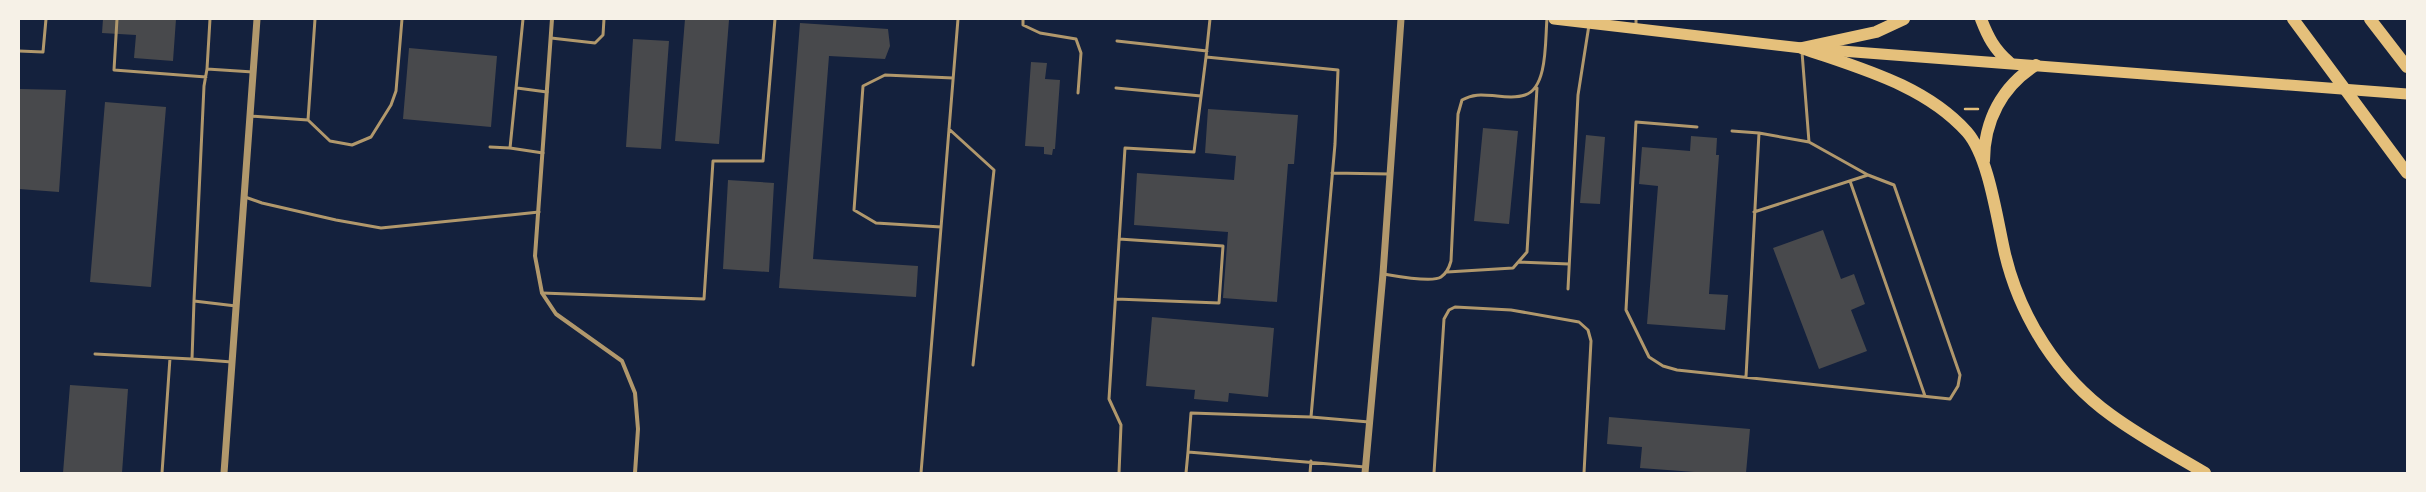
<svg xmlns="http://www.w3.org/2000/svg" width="2426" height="492" viewBox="0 0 2426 492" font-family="'Open Sans',sans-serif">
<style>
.building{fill:#48494c}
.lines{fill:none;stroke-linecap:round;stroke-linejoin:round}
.path{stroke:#e5c07b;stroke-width:2.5}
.service{stroke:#b1986c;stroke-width:3}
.minor{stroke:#b1986c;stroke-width:4}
.tertiary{stroke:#b1986c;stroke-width:7}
.trunk{stroke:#e5c07b;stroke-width:11}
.motorway{stroke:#e5c07b;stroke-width:12}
</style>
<rect width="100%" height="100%" fill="#14213d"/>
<path class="building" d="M103 19H176L173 61 134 58 136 35 102 33Z
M685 19 729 20 719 144 675 141Z
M800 23 888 29 890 46 885 59 829 56 813 259 918 266 916 297 779 288Z
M633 39 669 41 661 149 626 147Z
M409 48 497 56 491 127 403 119Z
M1031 62 1047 63 1045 79 1060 80 1055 149H1053L1052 155 1044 154V147L1025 146Z
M19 89 66 90 59 192 19 189Z
M105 102 166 107 151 287 90 282Z
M1208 109 1298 115 1294 164H1288L1277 302 1223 298 1228 232 1134 225 1137 173 1234 180 1236 156 1205 153Z
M1483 128 1518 131 1509 224 1474 221Z
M1586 135 1605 137 1600 204 1580 203Z
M1691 136 1717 138 1716 155H1719L1709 294 1728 295 1725 330 1647 324 1658 186 1639 184 1642 147 1690 151Z
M728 180 774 183 769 272 723 269Z
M1823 230 1841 279 1854 274 1865 304 1851 310 1867 351 1819 369 1773 248Z
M1152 317 1274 328 1268 397 1229 393 1228 402 1194 399 1195 390 1146 386Z
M70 385 128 389 122 473H63Z
M1609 417 1750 429 1746 473H1708L1640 468 1642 447 1607 444Z"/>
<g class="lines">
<path class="path" d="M1965 109H1978"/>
<path class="service" d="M117 19 114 70 206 77
M210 19 207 69 253 72
M523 19 510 148 543 153
M1023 19V25L1040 33 1076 39 1081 53 1078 93
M1636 27V19
M551 38 595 43 603 35 604 19
M1117 41 1207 51
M19 51 43 52 46 19
M207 69 204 86 194 301 236 306
M517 88 547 92
M1116 88 1201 96
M250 116 308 120 315 19
M308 120 330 141 352 145 371 137 391 105 396 91 402 19
M1697 127 1636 122 1626 310 1649 357 1663 366 1677 370 1950 399 1958 386 1960 375 1894 185 1868 175
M949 129 994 170 973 365
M1732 131 1759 133
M490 147 510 148
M1332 173 1390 174
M1850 181 1925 396
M245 197 262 203 336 220 381 228 539 212
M1754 212 1868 175 1809 142
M941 227 876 223 854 210 863 86 885 75 953 78
M1519 262 1569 264
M1447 272 1513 268 1527 252 1537 88
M1384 274C1396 276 1432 283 1441 277 1447 273 1449 268 1451 261L1458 114 1462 100C1474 93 1484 95 1497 96 1506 97 1517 98 1525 95 1548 88 1545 39 1547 19
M1568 289 1578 95 1589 25
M542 293 704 299 713 161H763L775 19
M1116 299 1219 303 1223 246 1119 239
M194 301 192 359 232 362
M95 354 192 359
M1746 377 1759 133 1809 142 1802 52
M1311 417 1369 422
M1188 452 1191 413 1311 417 1335 144 1338 70 1206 57 1210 19
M162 473 170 358
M921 473 958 19
M1119 473 1121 425 1109 399 1125 148 1194 152 1206 57
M1186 473 1188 452 1365 467
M1310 473 1311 461
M1434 473 1444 319 1449 310 1455 307 1511 310 1579 322 1588 330 1591 341 1584 473"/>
<path class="minor" d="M552 19 535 256 542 293 556 314 622 361 635 393 638 429 635 473"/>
<path class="tertiary" d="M224 473 257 19
M1365 473 1383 274 1401 19"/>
<path class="trunk" d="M1554 19 1802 48 2407 94"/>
<path class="motorway" d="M1981 19C1988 37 1994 49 2009 62
M2293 19 2407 173
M2370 19 2407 67
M1802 48C1859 68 1925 85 1967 132 1989 157 1997 220 2005 254 2020 317 2058 377 2111 415 2141 437 2173 454 2205 473
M1802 48 1876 32 1904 19
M1984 161C1984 121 2002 86 2036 65"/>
</g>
<rect width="2426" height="492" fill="none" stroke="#f6f1e7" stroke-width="40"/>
</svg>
